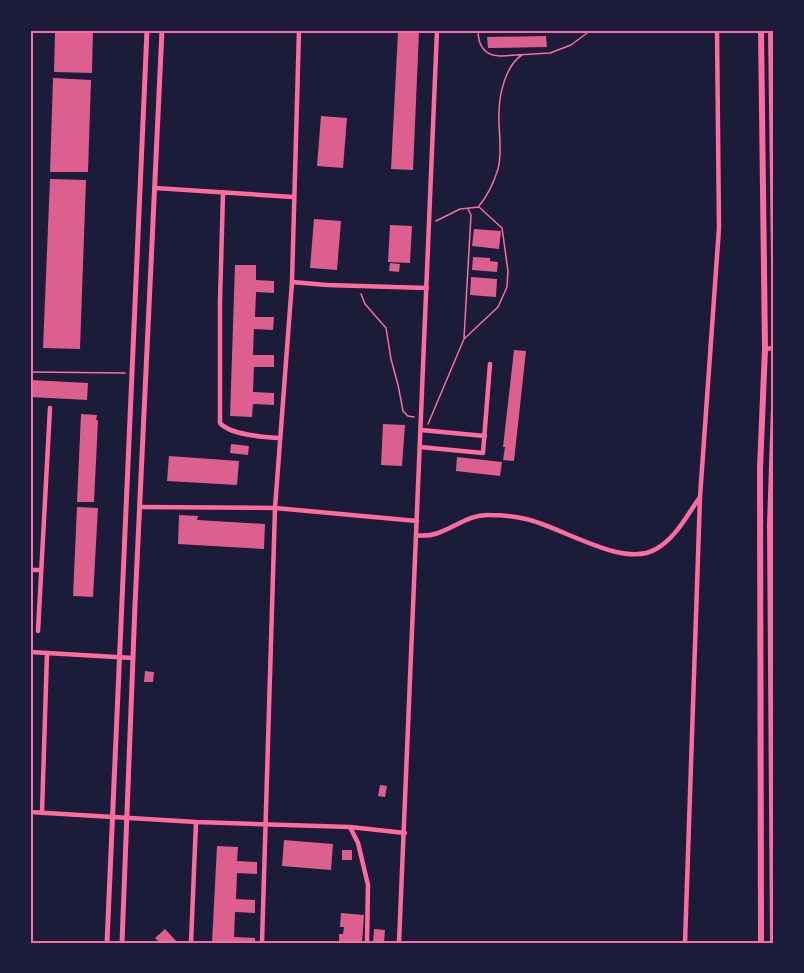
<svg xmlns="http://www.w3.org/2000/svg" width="804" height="973" viewBox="0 0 804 973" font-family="Quicksand,sans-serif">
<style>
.building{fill:#dd5f8e}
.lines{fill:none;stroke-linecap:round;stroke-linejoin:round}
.path{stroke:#ff6b9d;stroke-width:1.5}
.minor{stroke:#ff6b9d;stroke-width:4.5}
.tertiary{stroke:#ff6b9d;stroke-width:5}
.secondary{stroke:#ff6b9d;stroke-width:6}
.neatline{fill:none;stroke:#ff6b9d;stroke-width:2}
</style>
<rect width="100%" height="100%" fill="#1b1b3a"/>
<path class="building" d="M55 30H93L92 73 54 72Z
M398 32H419L413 170 391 169Z
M546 36 547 47 488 48 487 37Z
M53 78 91 80 88 172H50Z
M321 116 347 118 343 168 317 166Z
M50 179 86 180 80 349 43 348Z
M314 219 341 221 337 270 310 268Z
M390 225 412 226 410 263 388 262Z
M474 229 501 231 499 249 472 246Z
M473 257 490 258V261L498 262 497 272 472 270Z
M390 263 400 264 399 272 389 271Z
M235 265H256V280L274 281V293L256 292 255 317H274L273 330 254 329 253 355H274V367H254L253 392 274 393V405L253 404 252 417 230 416Z
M471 277 497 279 496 297 470 295Z
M514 350 526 351 514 461 503 460 505 447H503Z
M30 380 88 383 87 400 30 397Z
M81 414 97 415 96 420H98L94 502H77Z
M383 424 405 425 402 466 381 465Z
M231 444 249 446 248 455 230 453Z
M169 456 239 461 237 485 167 481Z
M457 457 502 462 500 476 456 471Z
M77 507 98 508 93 597 73 596Z
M179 515 198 516 197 520 265 524 264 549 178 544Z
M145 671 154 672 153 682H144Z
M30 672H33L32 741H30Z
M380 785 387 786 385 797 378 796Z
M284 840 333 844 331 870 282 866Z
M217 846 238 847 237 861 257 862V874L237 873 236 899 255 900V913L235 912 234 937 255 938V943H212Z
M342 850H352V860H342Z
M341 913 364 915 362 943H339V934H343L344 927H340Z
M165 929 177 942 176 943H160L155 938Z
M374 929 385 930 384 943H373Z"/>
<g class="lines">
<path class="path" d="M478 30C478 45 484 56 501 56L550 53 571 45 591 30
M479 206C488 195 494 182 498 169 503 150 498 131 499 113 499 94 506 65 522 55
M361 294 365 304 386 328 391 359 398 385 403 411 408 416 414 417
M464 338 471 215 468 209
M30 372 125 373
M428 424 464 339 498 307 507 287 508 271 502 228 479 207 460 209 436 221"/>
<path class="minor" d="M155 188 293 197
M223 192 220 302V423C230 435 264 437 279 438
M292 282 327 285 427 288
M765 349 774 348
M421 430 485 436
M420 447 483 453 490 364
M140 507 275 508 417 521
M416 535C444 540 462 514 489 515 501 515 514 516 526 519 560 526 623 569 656 549 676 538 687 515 700 497
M30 570H41
M38 631 50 408
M30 652 133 658
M30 812 196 822 350 827 405 833
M42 813 47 653
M350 827 358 843 368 885 367 943
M191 943 196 822
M262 943 275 508 292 282 299 30
M399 943 437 30
M685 943 700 497 719 228 717 30"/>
<path class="tertiary" d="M107 943 147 30
M122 943 135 605 162 30"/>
<path class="secondary" d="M761 30 765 349 760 468 761 943
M771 30 774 262
M773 943 770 525 774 406"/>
</g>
<rect width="804" height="973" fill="none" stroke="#1b1b3a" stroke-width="63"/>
<rect x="32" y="32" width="740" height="910" class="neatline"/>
</svg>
